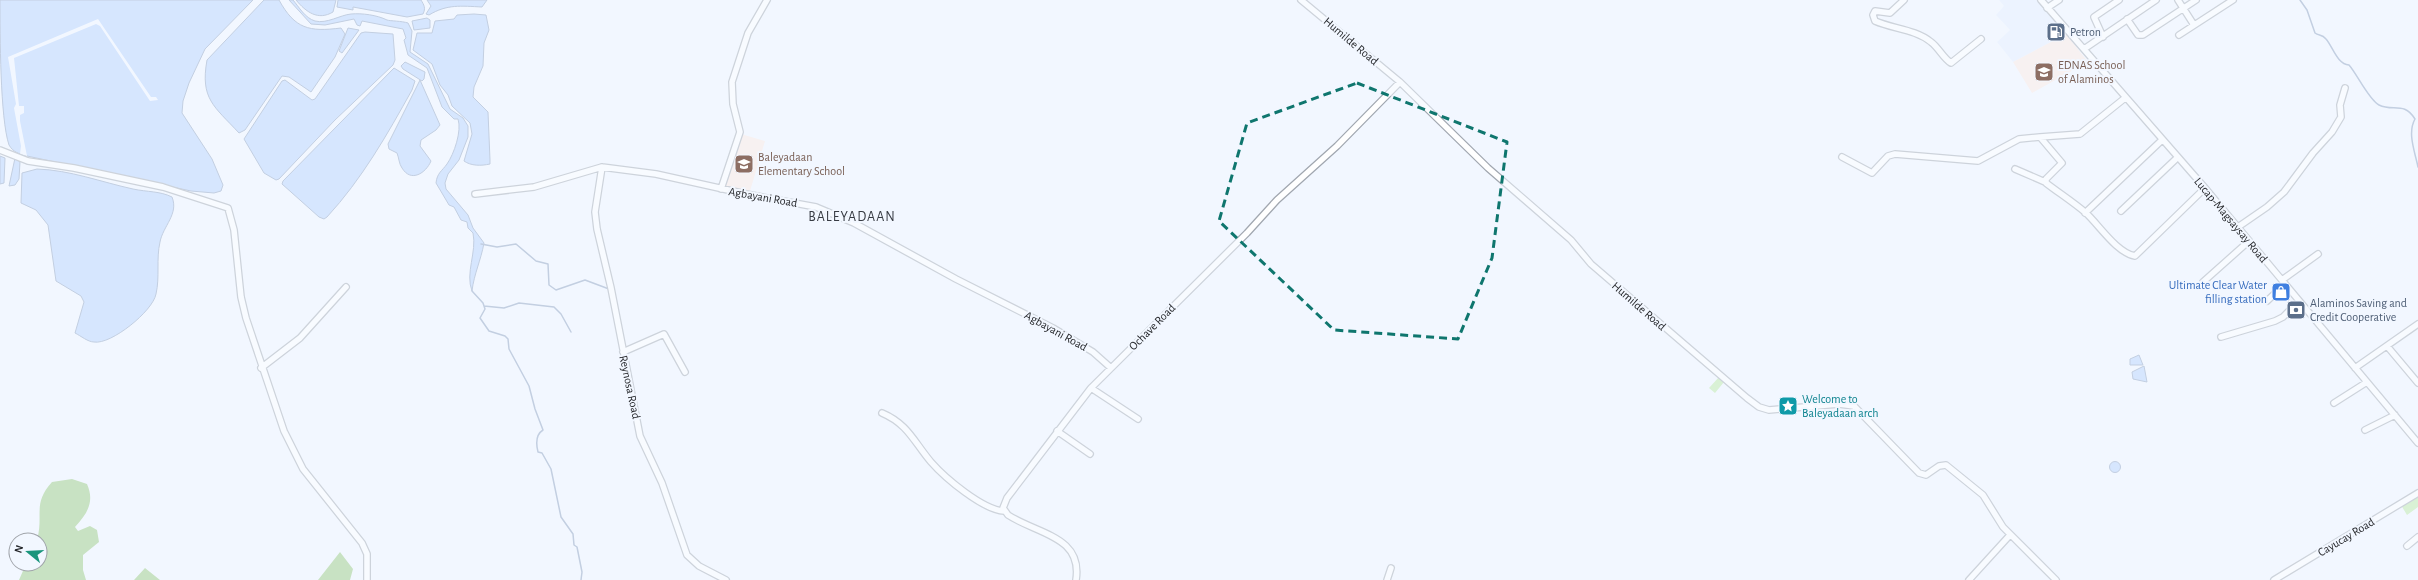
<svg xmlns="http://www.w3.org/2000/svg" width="2418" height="580" viewBox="0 0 2418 580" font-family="'Alegreya Sans',sans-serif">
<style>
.built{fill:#e5eeff}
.education{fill:#fce8e1}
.green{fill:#bae8a2}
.forest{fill:#96c77b}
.water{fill:#b4d0fc;stroke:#899dbd}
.pier{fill:#f2f7ff}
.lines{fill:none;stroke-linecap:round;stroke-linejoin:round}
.stream{stroke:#899dbd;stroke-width:1.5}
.minor-casing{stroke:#a1a7b0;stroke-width:8}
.minor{stroke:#fff;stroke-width:5.5}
.marked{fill:none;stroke:#0f766e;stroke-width:3;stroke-dasharray:8 5;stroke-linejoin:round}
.labels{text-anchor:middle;stroke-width:4;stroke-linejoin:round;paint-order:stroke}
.service-label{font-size:12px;fill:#4e5e75;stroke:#f2f7ff;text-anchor:start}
.street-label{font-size:12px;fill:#25272b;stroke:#f2f7ff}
.education-label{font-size:12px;fill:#785e54;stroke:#f2f7ff;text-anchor:start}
.shop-label{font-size:12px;fill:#366cbe;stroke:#f2f7ff;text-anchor:end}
.culture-label{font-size:12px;fill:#0d838f;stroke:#f2f7ff;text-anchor:start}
.quarter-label{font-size:14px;letter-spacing:1px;fill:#373b43;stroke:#f2f7ff}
</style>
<rect width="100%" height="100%" fill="#f2f7ff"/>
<path class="built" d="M1999 0H2038L2066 34 2013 62 1997 42 2010 30 1996 15 2004 6Z"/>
<path class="education" d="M2066 34 2088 62 2032 93 2013 62Z
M741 134 765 141 750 191 721 186Z"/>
<path class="green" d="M1719 377 1724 382 1715 393 1709 388Z
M2418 495V507L2407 515 2401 505Z"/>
<path class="forest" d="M72 479 87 484C95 502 87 514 75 527L78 531 90 526 97 530 99 542 83 555V570L86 580H19L26 564H40V540H37C44 515 32 504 52 482Z
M340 552 353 569 350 580H318Z
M145 568 160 580H134Z"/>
<path class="water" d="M0 0H253L205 49 189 83 183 101 182 113 212 159 223 185 221 191 214 193 191 191 27 156C19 154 13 152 9 145 0 118 0 34 0 0Z
M264 0H279C295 29 309 32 341 28L345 34 335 57 311 92 289 77 282 76 245 130 239 133C214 106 200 99 207 60Z
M289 0H293C299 7 305 18 315 21 327 24 340 15 351 14 362 13 377 15 387 20 390 21 402 21 408 23L412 31 410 52 428 64 450 109 463 118 468 126V137L459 160 448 174 445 183 446 189 468 215 473 228 484 243C481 260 474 274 472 291 465 273 477 252 473 233L468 228 467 222 461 220 454 207 449 205 436 183C437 173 442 171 447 164 454 154 462 131 458 119H454L442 107 427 68 408 55 404 40 406 38 403 29 362 21 360 26 357 25 354 19 325 25 311 24Z
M296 0H336L333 12C318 21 306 12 296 0Z
M338 0H421C424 5 426 8 423 14L407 17 353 7V10L337 7Z
M427 0H487L482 7C461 6 447 4 429 15L426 14 431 6Z
M474 14 486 15 489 30 484 43 483 66 474 87 473 97 488 112 490 160V164C481 166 471 166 464 161L472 134 470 123 452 106 448 95 440 85 432 64 413 50 417 33H432L435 21 454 19 457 15Z
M427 18 430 20V28L414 30 412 21Z
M348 28 359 30 342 53 339 51Z
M365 32 393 34 395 60 393 65 335 120 279 179 276 180 264 173 244 139 282 81 285 80 312 100 315 99 361 33Z
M405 62 425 72 424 79 422 81 403 69 401 66Z
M394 68 415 81 412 90C387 135 362 179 327 217L324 219 319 217 282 184 283 181Z
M420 80 440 125 436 130 421 140 420 146 431 161C426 173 411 183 402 168 399 164 399 158 397 153L389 149 388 144Z
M0 156 5 158 4 183 0 184Z
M15 158 20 162 19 179 15 185 9 186Z
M37 169C70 170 101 182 133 189 147 192 160 191 172 197 179 214 163 226 160 242 156 259 160 277 156 294 153 311 111 345 94 342 88 342 81 336 75 333L84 302 81 296 56 281 48 225 36 210 21 203 22 173Z
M2139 355 2143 365H2130V359Z
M2144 366 2147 382 2133 379 2132 372Z
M2109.5 467a5.5 5.5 0 1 1 11 0a5.5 5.5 0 1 1-11 0Z"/>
<path class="pier" d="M98 19 151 97H156L158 100 150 101 100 26 96 24 14 58 19 106H24V113L20 115V121L27 156 20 154 21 146 14 108 16 104 8 57Z"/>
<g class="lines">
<path class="stream" d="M2300 0 2307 10 2315 33C2319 36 2322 34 2326 39 2333 47 2337 64 2349 65 2357 74 2369 100 2379 105 2393 112 2404 101 2415 119 2407 133 2415 152 2418 167
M481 244 497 247 516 244 536 261 548 264 549 285 556 290 585 280 609 289
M472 291 483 303 485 309 480 318 489 331 505 336 508 339 509 349 529 386 535 409 543 430C535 435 536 444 538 452L542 453 551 469 561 517 573 534 574 545 577 547 582 572 581 580
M484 306 504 308 519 303 554 307 561 314 571 332"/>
<defs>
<path id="minor" d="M1301 0 1400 82 1488 168 1571 240 1591 264 1747 398 1759 407 1769 410 1839 404 1854 406 1919 473 1926 475 1939 466 1946 465 1983 495 2003 527 2056 580
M1904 0 1890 13 1875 11 1873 15 1875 21C1893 29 1915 29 1931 42 1939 48 1943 58 1951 63L1981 39
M2041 0 2205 188 2418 443
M2178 0 2194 25
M2047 8 2059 0
M2127 19 2138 35H2143L2196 0
M2179 35 2233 0
M2103 37 2094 17 2119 0
M2084 49 2156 0
M2125 98 2080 134 2040 137 2062 163 2046 179V183C2059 193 2073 202 2086 213 2099 225 2117 253 2135 256L2205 188
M0 150 28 161 74 168 163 187 228 208 234 230 241 297 246 318 284 431 303 469 362 543 367 554V580
M1842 157 1872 173 1888 156 1895 154 1978 161 2019 139 2040 137
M602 167 595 212 597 229 611 288 640 436 662 483 687 555 699 566 726 580
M2015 169 2045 182
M721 189 740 132 733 104 732 82 748 33 767 0
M475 194 534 187 602 167 656 174 746 194 816 207 854 223 956 279 1053 328 1093 352 1111 368
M2121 211 2177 158
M2085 213 2162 140
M2238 227 2267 207 2284 192 2313 153 2332 132 2341 117 2340 105 2345 88
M2282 280 2318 254
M2203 282 2249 241
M2267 301 2285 284
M2221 337 2275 321 2283 317 2299 301
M2387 346 2418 383
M623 352 664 334 685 372
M261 368 300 338 346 287
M2355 368 2418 324
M1091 388 1138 419
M2334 403 2367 382
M882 413C908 424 914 442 931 462 945 478 983 510 1004 511
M2365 430 2395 415
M1057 431 1090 454
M2407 546 2418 537
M1076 580C1083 536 1037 534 1008 515L1003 508 1007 498 1091 388 1247 233 1277 200 1337 146 1400 82
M1387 580 1391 568
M1969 580 2010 535
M2274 580 2418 493"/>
</defs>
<use href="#minor" class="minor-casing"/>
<use href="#minor" class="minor"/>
</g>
<path d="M0 0H2418V580H0ZM1357 83 1507 142 1492 258 1458 339 1334 330 1219 221 1247 123Z" fill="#f2f7ff" fill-opacity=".55" fill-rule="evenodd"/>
<path class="marked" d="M1357 83 1507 142 1492 258 1458 339 1334 330 1219 221 1247 123Z"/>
<defs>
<symbol id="fuel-square" viewBox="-11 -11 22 22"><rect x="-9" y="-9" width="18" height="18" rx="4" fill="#5c6f8a" stroke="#f2f7ff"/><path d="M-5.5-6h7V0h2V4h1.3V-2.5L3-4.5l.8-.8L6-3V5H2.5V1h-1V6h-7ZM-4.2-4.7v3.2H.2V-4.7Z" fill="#fff"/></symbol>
<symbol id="school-square" viewBox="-11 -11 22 22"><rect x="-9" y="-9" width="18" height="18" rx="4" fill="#8d6e63" stroke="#f2f7ff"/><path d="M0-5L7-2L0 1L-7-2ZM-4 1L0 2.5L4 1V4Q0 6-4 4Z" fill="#fff"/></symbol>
<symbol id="shop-square" viewBox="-11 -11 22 22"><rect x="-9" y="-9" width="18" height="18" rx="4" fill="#3f7fe0" stroke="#f2f7ff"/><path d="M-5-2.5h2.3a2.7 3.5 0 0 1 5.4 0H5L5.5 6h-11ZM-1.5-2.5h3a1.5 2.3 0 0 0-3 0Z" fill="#fff"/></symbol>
<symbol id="bank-square" viewBox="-11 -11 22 22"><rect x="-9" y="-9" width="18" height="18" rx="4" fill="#5c6f8a" stroke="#f2f7ff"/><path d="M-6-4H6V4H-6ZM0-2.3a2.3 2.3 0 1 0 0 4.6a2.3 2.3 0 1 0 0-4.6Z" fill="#fff"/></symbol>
<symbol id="sight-square" viewBox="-11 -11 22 22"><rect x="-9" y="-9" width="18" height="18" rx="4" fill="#0f9aa8" stroke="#f2f7ff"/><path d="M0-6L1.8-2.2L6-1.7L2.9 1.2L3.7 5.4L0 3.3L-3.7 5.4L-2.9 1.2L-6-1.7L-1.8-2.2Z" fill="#fff"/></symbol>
</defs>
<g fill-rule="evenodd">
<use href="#fuel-square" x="2045" y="21" width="22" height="22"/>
<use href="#school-square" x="2033" y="61" width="22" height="22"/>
<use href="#school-square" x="733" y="153" width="22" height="22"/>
<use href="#shop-square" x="2270" y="281" width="22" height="22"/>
<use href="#bank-square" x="2285" y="299" width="22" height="22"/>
<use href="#sight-square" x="1777" y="395" width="22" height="22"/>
</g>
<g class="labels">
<g class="service-label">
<text x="2070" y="36">Petron</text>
<text x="2310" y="307">Alaminos Saving and<tspan x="2310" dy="14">Credit Cooperative</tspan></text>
</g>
<g class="street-label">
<text transform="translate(1351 41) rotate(40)" y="4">Humilde Road</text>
<text transform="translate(763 197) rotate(10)" y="4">Agbayani Road</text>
<text transform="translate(2231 220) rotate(50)" y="4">Lucap-Magsaysay Road</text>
<text transform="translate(1639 306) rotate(41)" y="4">Humilde Road</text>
<text transform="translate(1152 327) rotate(-45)" y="4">Ochave Road</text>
<text transform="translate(1056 331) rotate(29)" y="4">Agbayani Road</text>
<text transform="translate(630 387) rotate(78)" y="4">Reynosa Road</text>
<text transform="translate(2346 537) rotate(-31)" y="4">Cayucay Road</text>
</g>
<g class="education-label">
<text x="2058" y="69">EDNAS School<tspan x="2058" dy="14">of Alaminos</tspan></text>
<text x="758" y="161">Baleyadaan<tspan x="758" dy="14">Elementary School</tspan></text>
</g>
<g class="shop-label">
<text x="2267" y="289">Ultimate Clear Water<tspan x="2267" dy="14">filling station</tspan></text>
</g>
<g class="culture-label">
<text x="1802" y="403">Welcome to<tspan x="1802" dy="14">Baleyadaan arch</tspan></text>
</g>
<g class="quarter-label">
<text x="852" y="221">BALEYADAAN</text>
</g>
</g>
<g transform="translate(28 552) rotate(288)"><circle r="19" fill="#f2f7ff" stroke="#a0a4aa"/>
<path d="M0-3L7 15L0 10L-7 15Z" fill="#1a957c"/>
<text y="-6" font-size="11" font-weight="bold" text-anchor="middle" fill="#25272b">N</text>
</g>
</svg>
